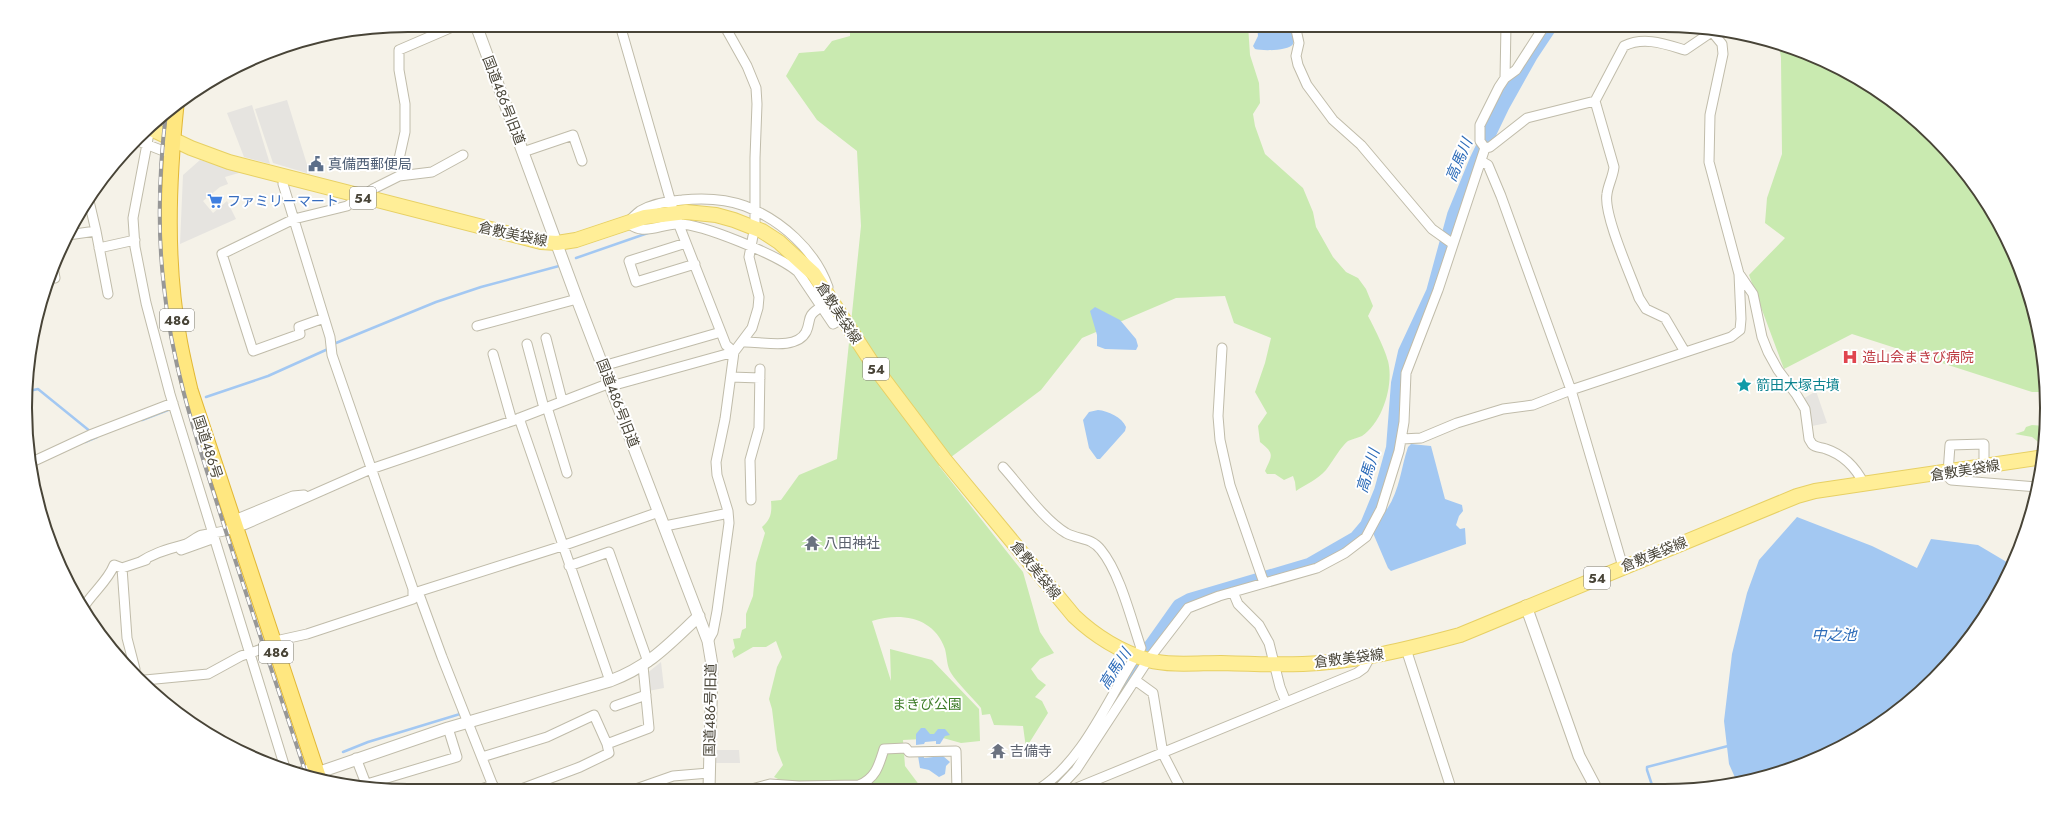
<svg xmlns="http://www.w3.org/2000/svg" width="2072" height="816" viewBox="0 0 2072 816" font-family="Jost,'Noto Sans JP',sans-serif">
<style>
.green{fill:#c9eab0}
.parking{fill:#e6e4e0}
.water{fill:#a3c8f2}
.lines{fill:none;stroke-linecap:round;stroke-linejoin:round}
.stream{stroke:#a3c8f2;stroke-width:2.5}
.river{stroke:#a3c8f2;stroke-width:14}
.minor-casing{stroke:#c0bcaa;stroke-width:11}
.tertiary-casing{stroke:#c0bcaa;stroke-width:13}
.primary-casing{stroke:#e7d064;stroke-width:16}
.trunk-casing{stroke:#e2b835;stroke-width:17}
.minor{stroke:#fff;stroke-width:9}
.tertiary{stroke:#fff;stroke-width:11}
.primary{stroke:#ffee97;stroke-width:14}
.trunk{stroke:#ffe780;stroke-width:15}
.rail-casing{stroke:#979797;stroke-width:4}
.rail{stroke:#fff;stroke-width:2.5;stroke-dasharray:8;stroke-linecap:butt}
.labels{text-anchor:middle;stroke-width:4;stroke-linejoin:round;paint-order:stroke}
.shield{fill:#fff;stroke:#7f7c73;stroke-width:1}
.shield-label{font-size:13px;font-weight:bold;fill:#484437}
.street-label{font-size:14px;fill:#484437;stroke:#fff}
.service-label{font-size:14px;fill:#4e5e75;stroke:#fff;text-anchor:start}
.shop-label{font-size:14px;fill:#366cbe;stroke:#fff;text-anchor:start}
.health-label{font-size:14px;fill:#be3a42;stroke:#fff;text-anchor:start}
.culture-label{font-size:14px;fill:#0d838f;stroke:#fff;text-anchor:start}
.worship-label{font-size:14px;fill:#5b616d;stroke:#fff;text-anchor:start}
.park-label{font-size:14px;fill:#3d7c27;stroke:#fff}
.water-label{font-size:15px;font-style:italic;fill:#2c6bb8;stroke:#fff}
.rim{fill:none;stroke:#484437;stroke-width:2}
</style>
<rect width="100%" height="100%" fill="#f5f2e8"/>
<path class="green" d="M850 25H1248L1250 55 1259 83 1260 103 1253 114 1255 126 1265 154 1303 188 1313 212 1316 227 1333 257 1346 272 1358 278 1366 289 1373 306 1368 316C1374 327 1385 349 1388 361 1394 384 1383 422 1362 436 1358 438 1352 439 1348 441 1342 445 1331 464 1326 470 1317 480 1306 484 1296 491L1295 482 1293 476 1284 480 1275 474H1267L1265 471C1272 455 1275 454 1260 442L1258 426 1267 413 1255 392 1265 363 1271 338 1234 323 1225 296 1176 298 1082 338 1041 390 939 466 1023 572 1040 632 1054 653 1040 659 1031 669 1038 679 1046 685 1035 697 1042 701 1048 713 1026 748 1023 726 994 725 990 714 982 715 981 708C973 698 957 683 951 673 947 667 947 657 945 649 934 617 901 612 872 621L891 681 890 649 932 660 979 709 980 741 961 743 943 738 903 740 905 766 920 786 914 790H838L839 782 782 781 774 777 783 765 777 750 772 709 769 699 777 667 782 657 776 641 766 647H753L734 658 732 651 735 648 733 639 740 638 742 630 746 628V614L753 596 756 563 765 533 762 527C771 519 772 513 771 501L781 500 799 475 837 459 861 226 857 151 817 120 786 76 799 53 824 51 832 41 850 36Z
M1779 44 1787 45C1809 55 1835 64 1856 76 1942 128 2006 212 2034 308 2040 332 2042 358 2046 383V392H2032L1852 334 1784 369 1749 275 1785 238 1765 223 1767 198 1782 154 1781 58Z
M2032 425 2045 426 2044 451 2039 452 2037 449 2042 445 2032 437 2015 434 2024 431 2026 427Z"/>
<path class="parking" d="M287 100 310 174 273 163 255 109Z
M252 105 270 164 244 157 227 113Z
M200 160 242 172 225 177 228 184 220 187 203 201 213 213 227 201 236 219 180 244 183 175Z
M1816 391 1827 423 1812 426 1803 399Z
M661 662 664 688 648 691 646 674Z
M716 750H739L740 763H715Z"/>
<path class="water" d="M1257 25H1289C1291 30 1295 38 1293 44 1289 51 1262 51 1255 49L1253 46 1258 36Z
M1095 307 1120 320 1136 339 1138 346 1136 350 1105 349 1097 346V335L1090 311Z
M1098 410C1108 411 1122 417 1126 427L1125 431 1100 459H1097L1089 448 1083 420 1089 412Z
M1411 444 1431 446 1445 499 1462 505 1463 511 1459 516 1456 525 1460 529 1465 528 1466 544 1391 571 1388 568 1373 533 1383 510 1387 509C1400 490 1401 467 1408 447Z
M1797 517 1872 546 1917 568 1931 539 1978 545 2010 564 1982 621 1916 696 1811 762 1737 782 1729 764 1724 721 1732 654 1747 593 1759 560Z
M921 728H925L930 734H934L938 729H945L950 735 945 736 940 744H936V741L925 742 924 744 916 745V734Z
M918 756H924V758L943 756 950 762 946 766 945 774 939 777 929 770 920 768Z"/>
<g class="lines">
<path class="stream" d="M576 258 648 233
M336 343 436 302 481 287 559 266
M29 391 38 389 91 432
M206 397 268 376 328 349
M142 420 168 410
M85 442 97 437
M343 752 368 742 460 714 459 712
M339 779V780
M1653 788 1647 770V767L1728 746"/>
<path class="river" d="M1108 712 1133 671 1179 606 1190 600 1309 565 1356 538 1367 525 1381 491 1393 448 1398 383 1405 352 1433 292 1454 215 1477 159 1503 105 1531 55 1551 25
M1049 789 1067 772 1091 740"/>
<defs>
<path id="minor" d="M620 25 672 206
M724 25 747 66 756 88 757 104 755 158V222
M1295 25 1299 43 1296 56 1298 65 1307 85 1333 120 1361 145 1432 229 1453 244
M1505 78 1506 25
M1595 101 1614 167C1613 177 1608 185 1607 194 1603 214 1631 276 1639 298L1646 309 1665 318 1685 352
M150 128 133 218 135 247 146 303 170 394 286 771
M138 141 171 154
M1485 148 1490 147 1527 118 1595 101 1624 46C1644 36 1665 44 1685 50L1710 33
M523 152 573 135 582 161
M1481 161 1488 165 1501 196 1571 390 1623 567
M404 175 399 159 405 132V104L399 70V50L457 25
M89 201 96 231
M677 220 726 345 734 352
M68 235 96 231 108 294
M686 243 629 261 636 282 695 264
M99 248 135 240
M53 267 55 278
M1740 275 1753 294 1762 337 1768 352 1778 370 1796 394 1805 409 1809 439 1812 444C1816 448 1821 447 1826 449 1844 455 1856 468 1864 484
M828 287C815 250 781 220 745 206 726 199 702 198 682 200 669 201 652 204 640 211 636 214 631 219 627 223 631 225 636 229 641 229 652 231 665 224 677 224 701 223 780 256 798 272L833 324 842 319
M324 318 299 327 300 334 253 351 222 254 294 219 347 206 373 189 399 176 432 172 463 155
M477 326 577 299
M546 338 562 400
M743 342C760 341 796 351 806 332 812 319 805 317 821 307
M527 344 544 408
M1222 348 1218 416 1220 440 1230 485 1264 583
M493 354 512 421
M603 366 721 332
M731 377 760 378
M611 386 734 352 752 328 758 308 759 297 749 257 753 236
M547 407 567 473
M519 418 610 681
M1402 439 1421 438 1457 423 1503 409 1533 405 1571 390 1731 337 1740 330 1741 319 1739 274 1709 162 1710 115 1723 54 1722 44 1713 33
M32 462 90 435 173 403
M1003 467C1022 488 1043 519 1066 533 1079 540 1091 537 1101 550 1120 573 1131 619 1141 648 1110 693 1086 759 1039 789
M1945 473 1951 480 2037 487
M1948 473 1950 445 1984 444V466
M751 500 750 460 759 428 760 369
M232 521 293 496 304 495
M244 525 371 469 512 421 610 383
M665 526 724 514 728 511
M181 550 209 540
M140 562C158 551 167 550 186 544 191 542 196 537 202 535 214 532 224 533 235 527
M569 566 609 552 648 662
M122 568 146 560
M1233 592 1238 604 1259 625 1269 643 1280 687 1286 702
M414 593 562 546 659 512
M414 593 420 597 442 657 495 791
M83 608C92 593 108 581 114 565L122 568 127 638 135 669
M708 641 713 632 717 611 729 523 728 511 717 475 716 462 725 419 734 352
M1406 649 1451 788
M145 680 208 674 241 656 268 647 280 640 307 634 413 599V589L332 355 330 337 283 184 284 176
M1135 680 1153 693 1163 754 1181 789
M615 706 646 695
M482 757 547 737 594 715 607 744
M356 758 366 784
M297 773 315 767
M367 784 457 757 448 728
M1058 789 1076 770 1148 660 1188 608 1219 596 1317 568 1345 553 1366 537 1381 509 1399 451 1404 422 1406 373 1438 290 1485 148 1480 141V125L1499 87 1505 78 1516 70 1545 25
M1074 789 1357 673 1364 668 1370 657
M633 790 673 776 709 773
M748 790 770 784 799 786 859 785C876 778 879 765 884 749L906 748 909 752 956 751 957 790
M475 791 493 785
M516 791 580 767 609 753 607 744 649 728 643 666"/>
<path id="tertiary" d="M476 25 577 299 708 641 712 665 709 790
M1526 606 1579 756 1596 788
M317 773 448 728 610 681C650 666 669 644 699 616"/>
<path id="primary" d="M149 128 191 148 229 162 541 242 557 243 576 240 645 217 686 212 716 215 734 220 762 231 779 242 814 274 876 369 944 459 1074 616C1096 637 1119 651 1148 660 1171 666 1198 663 1221 663 1248 664 1275 665 1303 664 1357 662 1408 649 1460 635L1797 496 1815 491 2044 457"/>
<path id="trunk" d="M176 105C168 182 165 262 179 339 182 356 186 373 190 390L318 776"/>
</defs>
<use href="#minor" class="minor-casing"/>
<use href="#tertiary" class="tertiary-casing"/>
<use href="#primary" class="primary-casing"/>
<use href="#trunk" class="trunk-casing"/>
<use href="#minor" class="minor"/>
<use href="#tertiary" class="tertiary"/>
<use href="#primary" class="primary"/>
<use href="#trunk" class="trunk"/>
<defs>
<path id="rail" d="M166 113C159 171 157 229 164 287 171 359 193 428 215 497 244 590 276 682 306 774"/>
</defs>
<use href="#rail" class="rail-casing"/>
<use href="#rail" class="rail"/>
</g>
<defs>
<symbol id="civic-bare" viewBox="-9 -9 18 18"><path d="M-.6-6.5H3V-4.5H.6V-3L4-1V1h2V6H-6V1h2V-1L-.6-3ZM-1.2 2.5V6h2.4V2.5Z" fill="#5c6f8a" stroke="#fff" stroke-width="2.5" paint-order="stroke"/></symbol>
<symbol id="supermarket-bare" viewBox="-9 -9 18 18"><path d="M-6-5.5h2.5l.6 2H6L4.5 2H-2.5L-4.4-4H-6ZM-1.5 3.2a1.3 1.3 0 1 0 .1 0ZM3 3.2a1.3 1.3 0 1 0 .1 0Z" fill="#3f7fe0" stroke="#fff" stroke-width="2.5" paint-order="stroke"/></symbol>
<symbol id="hospital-bare" viewBox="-9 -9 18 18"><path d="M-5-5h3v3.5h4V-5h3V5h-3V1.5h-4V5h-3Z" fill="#e0444e" stroke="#fff" stroke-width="2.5" paint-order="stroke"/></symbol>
<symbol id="sight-bare" viewBox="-9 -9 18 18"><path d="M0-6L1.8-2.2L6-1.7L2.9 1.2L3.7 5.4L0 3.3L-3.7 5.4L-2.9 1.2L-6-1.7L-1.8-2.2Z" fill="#0f9aa8" stroke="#fff" stroke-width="2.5" paint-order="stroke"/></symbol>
<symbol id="temple-bare" viewBox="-9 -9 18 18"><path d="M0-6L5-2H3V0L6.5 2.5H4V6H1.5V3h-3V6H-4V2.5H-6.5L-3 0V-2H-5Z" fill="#6b7280" stroke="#fff" stroke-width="2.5" paint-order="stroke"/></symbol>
</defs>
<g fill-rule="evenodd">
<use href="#civic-bare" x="305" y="153" width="22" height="22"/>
<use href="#supermarket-bare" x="204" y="190" width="22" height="22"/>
<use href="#hospital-bare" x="1839" y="346" width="22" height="22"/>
<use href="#sight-bare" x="1733" y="374" width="22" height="22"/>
<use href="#temple-bare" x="801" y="532" width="22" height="22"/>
<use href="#temple-bare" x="987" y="740" width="22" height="22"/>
</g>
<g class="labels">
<g class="shield">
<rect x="350" y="187" width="26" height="22" rx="3"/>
<rect x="160" y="309" width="34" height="22" rx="3"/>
<rect x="863" y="358" width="26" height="22" rx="3"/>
<rect x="1584" y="567" width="26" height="22" rx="3"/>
<rect x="259" y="641" width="34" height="22" rx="3"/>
</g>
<g class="shield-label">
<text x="363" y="203">54</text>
<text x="177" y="325">486</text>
<text x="876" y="374">54</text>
<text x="1597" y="583">54</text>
<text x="276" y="657">486</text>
</g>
<g class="street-label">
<text transform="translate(504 100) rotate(69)" y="5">国道486号旧道</text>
<text transform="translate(513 234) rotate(12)" y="5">倉敷美袋線</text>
<text transform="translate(839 313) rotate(57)" y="5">倉敷美袋線</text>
<text transform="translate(618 403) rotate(69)" y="5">国道486号旧道</text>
<text transform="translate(208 447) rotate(72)" y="5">国道486号</text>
<text transform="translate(1965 470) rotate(-9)" y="5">倉敷美袋線</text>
<text transform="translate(1654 554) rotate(-22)" y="5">倉敷美袋線</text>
<text transform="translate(1036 570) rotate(51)" y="5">倉敷美袋線</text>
<text transform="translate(1349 658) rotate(-7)" y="5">倉敷美袋線</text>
<text transform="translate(710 710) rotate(-89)" y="5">国道486号旧道</text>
</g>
<g class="service-label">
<text x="328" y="169">真備西郵便局</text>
</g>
<g class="shop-label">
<text x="227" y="206">ファミリーマート</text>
</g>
<g class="health-label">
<text x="1862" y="362">造山会まきび病院</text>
</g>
<g class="culture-label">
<text x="1756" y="390">箭田大塚古墳</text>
</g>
<g class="worship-label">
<text x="824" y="548">八田神社</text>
<text x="1010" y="756">吉備寺</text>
</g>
<g class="park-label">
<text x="927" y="709">まきび公園</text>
</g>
<g class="water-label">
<text transform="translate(1459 160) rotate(-67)" y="5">高馬川</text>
<text transform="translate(1368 471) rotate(-73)" y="5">高馬川</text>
<text x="1834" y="640">中之池</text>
<text transform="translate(1115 669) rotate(-57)" y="5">高馬川</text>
</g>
</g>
<path d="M0 0H2072V816H0ZM408 32H1664A376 376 0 0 1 2040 408V408A376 376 0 0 1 1664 784H408A376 376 0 0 1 32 408V408A376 376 0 0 1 408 32Z" fill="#fff" fill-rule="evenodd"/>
<path class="rim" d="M408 32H1664A376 376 0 0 1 2040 408V408A376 376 0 0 1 1664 784H408A376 376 0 0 1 32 408V408A376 376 0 0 1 408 32Z"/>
</svg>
